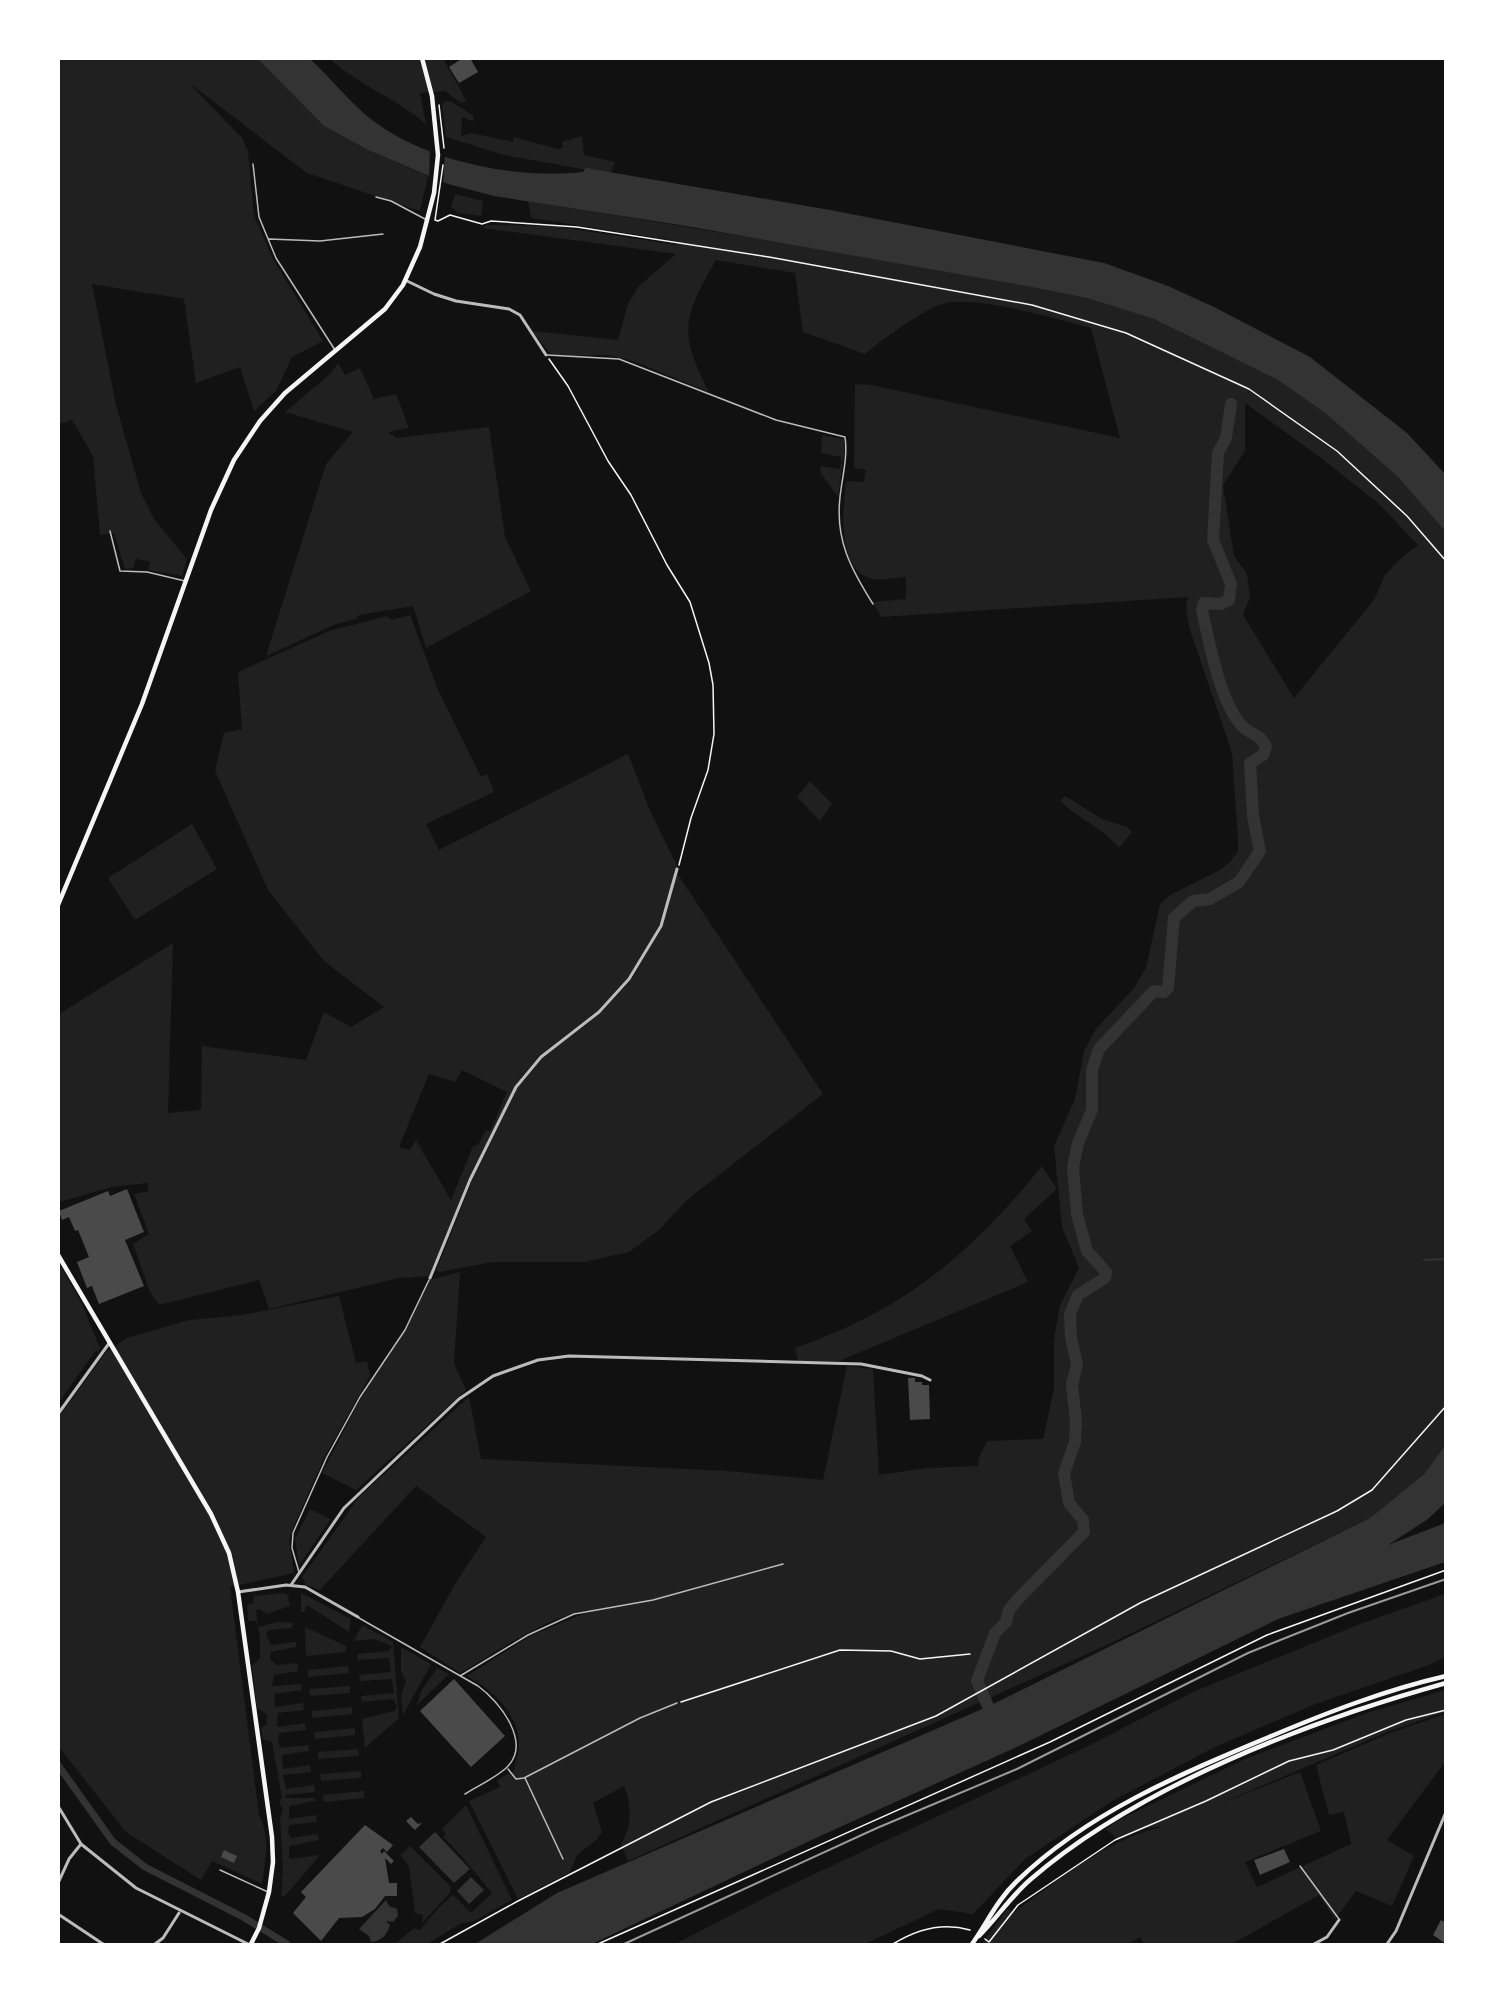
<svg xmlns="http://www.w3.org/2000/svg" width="1504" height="2003" viewBox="0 0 1504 2003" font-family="Poppins,sans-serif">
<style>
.green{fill:#202020;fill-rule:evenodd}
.water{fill:#333}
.pier{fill:#111}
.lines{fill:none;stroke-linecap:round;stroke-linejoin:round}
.stream{stroke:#333;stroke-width:2}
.canal{stroke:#333;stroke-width:7}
.river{stroke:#333;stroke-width:12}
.building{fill:#4a4a4a}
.path{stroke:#f5f5f5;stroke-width:1.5}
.service{stroke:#bcbcbc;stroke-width:1.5}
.minor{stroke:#bcbcbc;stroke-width:3}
.secondary{stroke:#f5f5f5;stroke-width:4.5}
.rail{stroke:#9a9a9a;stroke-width:2}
</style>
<rect width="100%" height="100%" fill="#111"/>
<path class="green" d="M58 59H258L324 126 368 150 428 176 420 211 307 173 188 82 242 138 248 151 254 216 273 259 323 341 292 357 276 391 254 411 240 367 196 383 184 299 92 284 116 405 141 493 154 519 187 559 182 576 148 570 150 562 136 559 133 568 125 569 114 533 100 535 93 456 72 420 59 424Z
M330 59H443L466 100 461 103 445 91 420 93 426 124C397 99 359 85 330 59Z
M450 101 474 116 473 121 462 117 461 136 471 133 513 142 514 137 558 149 563 148 562 142 582 136 584 155 615 162 610 174 504 155 446 137 442 106 444 102Z
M455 194 483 201 481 216 458 213 451 207Z
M528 201 931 267 1087 298 1154 319 1278 380 1325 413 1398 477 1446 531V1446L1424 1474 1370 1518 1111 1643 628 1861 621 1844C632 1826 632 1806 624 1786L593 1803 602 1832 596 1840 578 1854 569 1873 518 1899 469 1801 500 1787 497 1780 514 1771C515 1762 519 1753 519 1743 517 1711 493 1691 467 1676L530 1636 588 1612 586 1610C541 1620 500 1650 460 1673L420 1647 455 1584 486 1537 416 1486 320 1590 306 1585 302 1577 359 1497 469 1397 481 1459 727 1471 823 1480 847 1366 873 1369 879 1475 926 1468 978 1466 979 1458 987 1441 1043 1439 1054 1389V1339L1060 1305 1079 1268 1062 1227 1054 1146 1075 1099 1084 1051 1096 1029 1134 988 1146 968 1160 904 1170 895 1220 870 1231 861 1238 851V840L1232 753 1189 627 1186 606 1188 597 881 617 873 602 906 599V577C896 577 883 581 873 579 836 571 843 508 846 481L864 482 866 470 854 468 855 384 871 385 1120 438 1091 328C1057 319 974 294 942 304 921 311 883 339 865 354L803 332 795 273 716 260C683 317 678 333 709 392L633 361 608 355 556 356 549 352 532 331 618 340 628 304 639 286 676 254 483 228 486 225 553 226 677 245V241L531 218ZM1245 403 1321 458 1378 503 1418 545 1401 558 1385 575 1374 600 1294 698 1243 615 1250 597 1247 574 1234 556 1223 485 1245 451Z
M338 363 345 375 360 368 374 399 396 394 409 428 388 432 396 438 489 427 505 537 531 591 426 648 413 606 359 615 356 619 336 624 266 656 326 464 353 432 285 412 330 374Z
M822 435 843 439 845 446 838 497 820 472 821 466 840 469 841 457 821 453Z
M410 615 438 690 481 777 487 774 494 792 426 824 439 850 628 754 651 813 677 866 659 926 628 978 598 1011 540 1055 518 1081 469 1179 429 1276 399 1278 269 1309 259 1280 159 1305 150 1292 133 1244 149 1234 134 1194 149 1191 147 1183 112 1187 59 1202V1014L173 943 168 1113 201 1110 202 1046 306 1060 324 1012 351 1027 384 1007 324 961 268 890 215 771 224 733 242 729 238 672 329 631 387 616 392 620ZM462 1070 507 1092 490 1131 486 1130 478 1145 473 1146 451 1200 416 1140 410 1150 399 1147 429 1074 455 1082Z
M810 781 832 804 820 821 797 797Z
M1065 796 1102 819 1127 827 1132 832 1119 848C1103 828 1079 819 1060 801Z
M192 824 217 869 135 920 108 878Z
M677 873 823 1094 688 1199 659 1230 629 1252 584 1262H493L439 1272 436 1271 472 1181 517 1088 542 1058 600 1013 631 980 662 927Z
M1042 1166 1057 1189 1024 1219 1032 1231 1010 1246 1028 1282 839 1361H798L795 1348C904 1310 970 1255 1042 1166Z
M59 1263 81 1302 100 1348 98 1353 96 1350 59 1402Z
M460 1272 454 1363 466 1390 356 1490 322 1473 361 1398 406 1330 430 1280Z
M339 1296 356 1363 367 1361 370 1376 325 1456 292 1530 289 1540 294 1573 230 1587 259 1815C271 1837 265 1860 262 1884L212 1861 201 1880 126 1832 59 1747V1417L106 1352 127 1338 189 1320 242 1315Z
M310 1509 331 1519 299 1565 295 1539Z
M284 1593 288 1595 290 1606 266 1614 260 1609 256 1610 258 1627 278 1622 294 1623 291 1628 269 1630 266 1634 271 1645 296 1642V1647L271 1652 270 1659 277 1665 298 1663V1671L274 1675 272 1686 301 1684 302 1690 274 1694 275 1707 303 1703 304 1710 278 1713 277 1727 305 1723 306 1730 279 1733 278 1743 281 1748 308 1745 309 1751 282 1755 283 1769 310 1765 311 1772 283 1775 286 1789 314 1785 315 1792 286 1795 285 1798H315V1801L289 1806V1819L316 1815 317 1822 289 1825 288 1832 291 1838 318 1834 319 1840 289 1846V1859L320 1855 285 1896 281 1897 283 1869 280 1817 283 1810 279 1802 282 1798 272 1742 263 1739 261 1728 267 1724V1715L257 1708 252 1666 260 1658V1636L256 1621H248L247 1605 254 1603V1596Z
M301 1593 351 1619 349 1632 307 1605 304 1612H301Z
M1445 1594V1657L1429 1665 1313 1705 1215 1747 1112 1801 1025 1859 973 1914 939 1909 865 1944H675L778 1891 1086 1747 1193 1692 1360 1624Z
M362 1625 393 1642 399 1718 365 1748 362 1719 394 1711 397 1708 394 1699 362 1702 361 1696 394 1693 392 1679 360 1681 359 1675 391 1672 389 1658 358 1660 357 1654 389 1651 392 1646 374 1639 354 1641Z
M305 1627 346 1646V1652L306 1656Z
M401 1647 431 1664 403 1715 401 1696 406 1681 401 1671Z
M348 1666 349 1673 308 1677V1670Z
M437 1668 449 1674 416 1706 422 1690Z
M350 1686V1693L310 1696 309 1689Z
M1445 1690V1712L1390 1731 1217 1805 1300 1772 1321 1831 1245 1862 1257 1887 1351 1844 1344 1812 1329 1815 1316 1765 1390 1733 1445 1714V1762L1387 1840 1414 1856 1392 1906 1356 1891 1335 1919 1319 1895 1232 1944H1144L1140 1937 1129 1944H982L1007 1909 1014 1912C1061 1879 1106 1839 1162 1827L1145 1828 1118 1839 1106 1829 1119 1820 1245 1759 1367 1713Z
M352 1707 353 1714 312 1718V1711Z
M355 1728V1735L315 1739 314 1732Z
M358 1749 359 1756 318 1759V1752Z
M361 1771V1778L321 1781 320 1774Z
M364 1791V1798L324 1802 323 1795Z
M466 1805 512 1900 474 1921 460 1924 427 1944H395L414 1928 420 1930 439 1907 453 1895 471 1913 492 1893C476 1874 462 1855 443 1837L446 1834 442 1829Z
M410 1846 451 1887 450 1893 422 1923 423 1915 415 1913 409 1867 401 1855Z"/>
<path class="water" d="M258 59H310C331 78 350 103 372 120 427 162 515 179 583 172L586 168 830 210 1104 263 1168 286 1214 307 1310 357 1407 433 1445 474V531L1398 477 1325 413 1278 380 1154 319 1087 298 1026 286 686 226 494 196 448 184 368 150 324 126Z
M1445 1446V1503L1428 1519 1388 1545 1445 1523V1562L1278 1619 1019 1746 818 1837 592 1944H475L557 1893 989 1706 1370 1518 1424 1474Z
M435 1832 470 1869 454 1883 419 1847Z
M471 1877 484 1890 469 1904 457 1891Z
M386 1900 389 1906 397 1909 398 1916 393 1922 386 1921 390 1925C387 1935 382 1941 371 1942L369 1936 359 1929Z"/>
<path class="pier" d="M430 147 445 153 443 185 429 179Z"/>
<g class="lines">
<path class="stream" d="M1424 1260 1446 1259"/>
<path class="canal" d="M58 1765 113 1842 145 1867 243 1917 287 1944"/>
<path class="river" d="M994 1720 977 1681 995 1633 1006 1622 1009 1610 1018 1599 1084 1532 1083 1520 1069 1503 1064 1473 1075 1442 1076 1421 1072 1385 1077 1364 1071 1338 1070 1314 1078 1295 1105 1278 1106 1272 1087 1251 1077 1214 1073 1168 1078 1143 1092 1110V1070L1099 1049 1154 991 1164 992 1168 988 1174 918 1193 901 1210 899 1239 882 1260 851 1253 816 1250 763 1263 755 1266 747C1261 734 1251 735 1242 726 1220 703 1209 641 1202 610L1204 603 1220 604 1229 600 1231 584 1213 540 1218 453 1226 438 1231 404"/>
</g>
<path class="building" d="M463 58H470L478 72 459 83 449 67Z
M127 1189 144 1232 125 1240 144 1286 99 1304 92 1286 87 1288 77 1262 89 1257 78 1230 75 1231 69 1217 62 1220 59 1211 108 1191 110 1196Z
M908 1378H915V1382H922V1385H929L930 1419 910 1420Z
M454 1679 505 1736 471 1767 420 1711Z
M411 1817 418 1824 422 1823 415 1830 406 1821Z
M365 1825 393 1845 387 1852 383 1848 380 1851 382 1854 384 1851 394 1861 391 1864 385 1858 389 1883H397V1896H385L375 1909 362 1917 339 1918 321 1941 293 1913 306 1897 301 1892Z
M1284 1849 1290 1862 1260 1875 1254 1860Z
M224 1850 237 1856 234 1863 221 1857Z
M1441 1920 1446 1923V1944L1433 1935Z"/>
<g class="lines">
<path class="path" d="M439 105 444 148
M443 165 435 220 438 221 450 215 482 224 491 221 577 227 769 257 1032 305 1126 333 1249 389 1337 451 1407 516 1446 561
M549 359 568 386 608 461 631 495 667 565 690 602 709 663 713 685 714 734 708 770 691 818 679 865
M681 1702 840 1650 891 1651 920 1659 970 1654
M985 1939 989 1942 1018 1905 1115 1840 1206 1801 1289 1761 1333 1750 1406 1720 1446 1710
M440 1944 518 1901 711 1802 936 1716 1140 1603 1337 1511 1372 1490 1446 1406
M598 1944 1050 1742 1267 1635 1446 1570
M893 1944C917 1929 943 1922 970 1930"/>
<path class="service" d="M253 164 259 217 276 258 335 350
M376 197 391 201 425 219
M269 239 320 241 383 234
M547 355 619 359 776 420 845 437C848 457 842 478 840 497 835 540 851 569 873 604
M110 531 120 571 147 572 185 581
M299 1572 292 1548 293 1533 327 1457 360 1397 405 1330 429 1280
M359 1618 478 1686C499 1701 534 1744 505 1769 493 1779 478 1786 465 1794
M460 1676 528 1635 574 1614 653 1600 783 1564
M508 1769 516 1779 524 1778 640 1718 677 1703
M525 1778 563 1859
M1300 1866 1339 1919
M220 1870 268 1892"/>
<path class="minor" d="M405 280 434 294 456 301 509 309 520 315 546 355
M430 1278 470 1180 516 1087 541 1057 599 1012 629 979 661 926 677 869
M58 1414 110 1342
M291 1585 344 1508 459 1399 493 1376 538 1360 569 1356 861 1364 922 1376 930 1380
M238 1592 286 1585 305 1587 358 1617
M58 1806 81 1844 136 1888 248 1944
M58 1883 69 1859 81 1844
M58 1914 103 1944
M155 1944 163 1938 179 1913
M1314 1944 1327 1937 1339 1920
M1387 1944 1396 1931 1446 1812"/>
<path class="secondary" d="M58 905 142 704 211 510 234 460 260 421 285 393 385 309 403 285 420 247 434 193 438 155 432 96 422 58
M58 1255 211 1514 229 1553 238 1592 272 1837 273 1862 269 1892 259 1928 251 1944
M979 1936C997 1918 1011 1896 1031 1879 1139 1786 1309 1721 1446 1683
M972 1944C987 1923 997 1900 1017 1881 1087 1813 1180 1774 1269 1737 1326 1713 1385 1690 1446 1676"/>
<path class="rail" d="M624 1944 877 1828 1017 1769 1248 1653 1348 1613 1446 1579"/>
</g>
<rect width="1504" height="2003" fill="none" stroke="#ffffff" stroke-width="120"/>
</svg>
